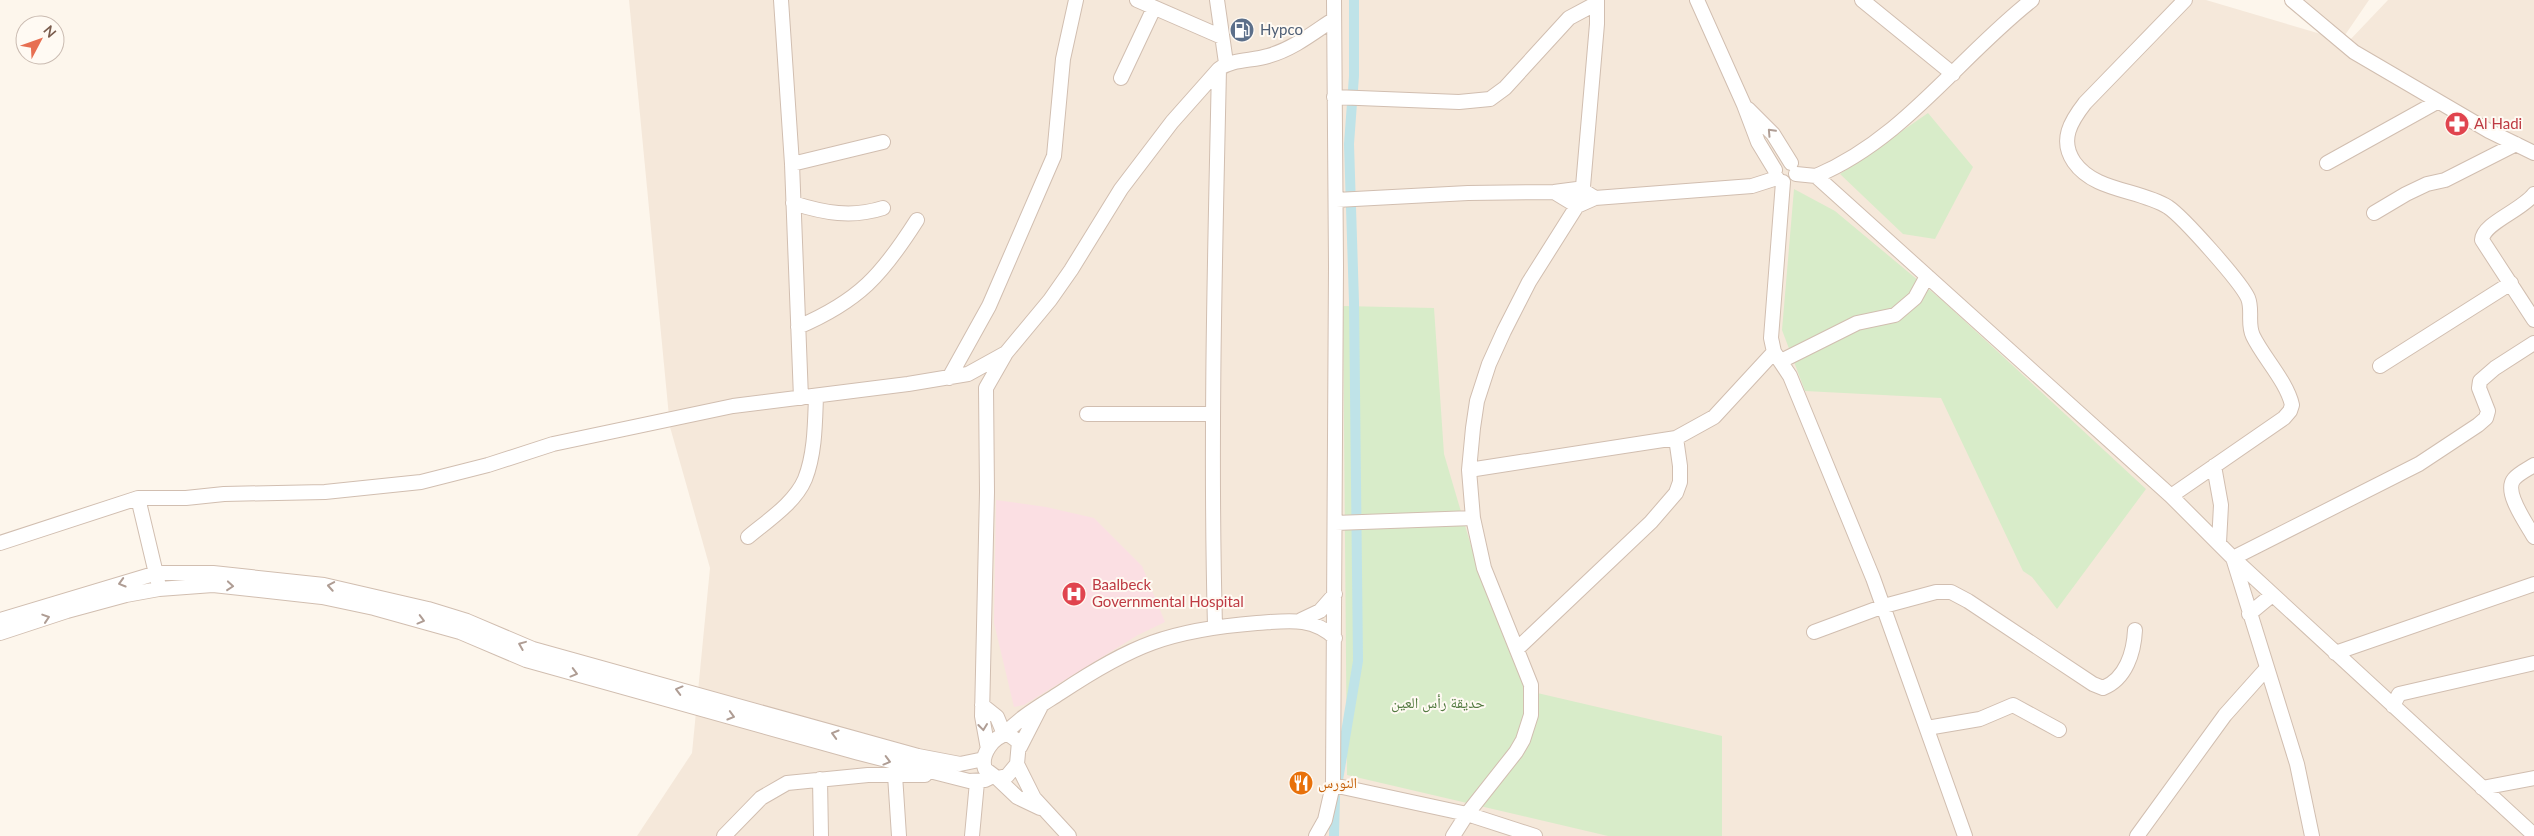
<svg xmlns="http://www.w3.org/2000/svg" width="2534" height="836" viewBox="0 0 2534 836" font-family="Lato,'Noto Naskh Arabic',sans-serif">
<style>
.residential{fill:#f5e8da}
.medical{fill:#fbdfe3}
.green{fill:#d8ecc9}
.lines{fill:none;stroke-linecap:round;stroke-linejoin:round}
.canal{stroke:#bfe3e8;stroke-width:10}
.minor-casing{stroke:#d1beb0;stroke-width:16}
.minor{stroke:#fff;stroke-width:14}
.oneway{stroke:#af9d94}
.labels{text-anchor:middle;stroke-width:4;stroke-linejoin:round;paint-order:stroke}
.service-label{font-size:15px;fill:#4e5e75;stroke:#fffaf3;text-anchor:start}
.health-label{font-size:15px;fill:#be3a42;stroke:#fffaf3;text-anchor:start}
.park-label{font-size:15px;fill:#537a41;stroke:#fffaf3}
.food-label{font-size:15px;fill:#c56008;stroke:#fffaf3;text-anchor:start}
</style>
<rect width="100%" height="100%" fill="#fdf6ec"/>
<path class="residential" d="M629 0H2206L2348 42 2388 0H2534V836H637L692 753 710 568 670 427Z
M2296 0H2369L2343 38Z"/>
<path class="medical" d="M996 500 1046 507 1094 518 1142 566 1165 622 1138 635 1024 705 1014 707 994 623Z"/>
<path class="green" d="M1928 113 1973 167 1935 239 1903 234 1840 174Z
M1794 189 1835 211 1943 301 2146 489 2057 609 2032 577 2023 571 1941 398 1805 391 1782 330Z
M1343 306 1434 308 1444 454 1482 583 1533 692 1722 736V836H1608L1347 775Z"/>
<g class="lines">
<path class="canal" d="M1338 780 1358 661 1354 302 1349 144 1354 76V0
M1334 836 1335 797"/>
<defs>
<path id="minor" d="M781 0 792 164 801 398
M1137 0 1222 37
M1217 0 1226 63
M1697 0 1744 105 1758 142 1775 170
M1862 0 1953 74
M2292 0 2354 52 2489 131 2534 153
M1121 78 1154 8
M1334 97 1459 102 1490 99 1505 88 1569 18 1597 3
M1748 109 1773 134 1791 163
M2327 163 2437 102
M792 164 883 142
M1796 174 1816 176 1846 203 2171 496 2233 558 2534 835
M1816 176C1904 139 1958 58 2032 0
M1783 182 1771 338 1774 352 1790 376 1873 578 1965 836
M1554 192 1577 206 1595 198 1752 186 1777 178
M2534 194C2521 211 2483 223 2482 240L2534 320
M1336 200 1468 193 1554 192 1577 189 1584 191 1595 198
M793 203C824 213 852 218 883 208
M2374 213 2406 194 2427 184 2445 180 2516 144
M798 327C859 301 882 275 917 220
M1781 361 1857 323 1895 315 1915 298 1927 276
M2380 366 2511 283
M949 378 989 306 1054 156 1063 59 1076 0
M1087 414H1212
M2534 465C2528 469 2519 473 2514 479 2503 492 2527 524 2534 537
M2214 466 2221 505 2219 543
M1469 470 1676 438 1714 417 1774 352
M2171 496 2284 418 2290 411 2292 405C2287 382 2263 357 2253 336 2247 324 2253 310 2248 298 2241 282 2183 217 2168 207 2139 189 2095 192 2074 162 2059 140 2071 121 2085 103L2185 0
M138 498 158 582
M1335 523 1473 518
M748 537C767 521 795 503 805 479 815 454 815 423 816 396
M0 543 138 498H186L224 494 325 492 421 482 488 465 553 444 733 406 908 384 968 374 1006 353
M2249 614 2272 595
M0 620 157 573H213L324 585 428 609 467 621 533 649 918 756 960 764 984 759
M1301 620 1320 611 1335 594
M1215 626C1210 440 1215 255 1219 69
M1814 632 1884 606 1936 592H1951L1968 601 2093 684 2103 688C2126 679 2134 652 2135 630
M0 633 67 611 126 595 159 589 213 585 322 597 374 608 460 632 526 660 859 753 969 781 985 780 993 776
M1517 649 1651 522 1676 493 1680 482V466L1676 438
M2335 653 2534 584
M982 705 997 717 1004 734
M2393 706 2399 694 2534 663
M1927 728 1980 719 2013 705 2059 730
M1005 734C1020 717 1040 706 1060 693 1132 645 1169 630 1257 623 1287 621 1312 616 1335 638
M1008 734 1019 742 1017 764 1007 776 997 778 985 769C980 755 993 736 1008 734Z
M1020 747 1041 706
M988 749 982 716 987 492 986 388 1006 353 1050 300 1071 270 1121 189 1172 122 1219 69C1232 59 1252 61 1268 56 1293 49 1313 33 1334 19
M1017 764 1034 798 1069 836
M895 775 899 836
M997 778 1017 797 1040 808
M820 779 821 836
M1333 785 1467 814 1535 836
M2482 788 2534 778
M724 836 761 798 787 783 868 775H925
M972 836 977 782
M1316 836 1325 820 1333 785 1336 266 1334 0
M1453 836 1467 814 1516 752 1523 740 1531 715V685L1484 568 1473 518 1469 470 1473 428 1477 401 1489 364 1504 331 1529 282 1582 198 1597 24V0
M2137 836 2225 715 2267 668
M2312 836 2297 764 2233 558 2419 464 2478 425 2486 418 2488 411 2479 388 2480 381 2495 368 2534 343"/>
</defs>
<use href="#minor" class="minor-casing"/>
<use href="#minor" class="minor"/>
</g>
<defs><path id="oneway-chevron" d="M-2-3.5L2.5 0L-2 3.5" fill="none" stroke-width="1.6" stroke-linecap="round" stroke-linejoin="round" transform="scale(1.25)"/></defs>
<g class="oneway">
<use href="#oneway-chevron" transform="translate(1771 132) rotate(-133)"/>
<use href="#oneway-chevron" transform="translate(122 583) rotate(164)"/>
<use href="#oneway-chevron" transform="translate(230 586) rotate(5)"/>
<use href="#oneway-chevron" transform="translate(331 586) rotate(-170)"/>
<use href="#oneway-chevron" transform="translate(46 618) rotate(-18)"/>
<use href="#oneway-chevron" transform="translate(421 620) rotate(15)"/>
<use href="#oneway-chevron" transform="translate(522 645) rotate(-158)"/>
<use href="#oneway-chevron" transform="translate(574 673) rotate(15)"/>
<use href="#oneway-chevron" transform="translate(679 690) rotate(-165)"/>
<use href="#oneway-chevron" transform="translate(731 716) rotate(16)"/>
<use href="#oneway-chevron" transform="translate(983 727) rotate(83)"/>
<use href="#oneway-chevron" transform="translate(835 734) rotate(-164)"/>
<use href="#oneway-chevron" transform="translate(887 761) rotate(15)"/>
</g>
<defs>
<symbol id="fuel-disc" viewBox="-11 -11 22 22"><circle r="9.5" fill="#5c6f8a" stroke="#fffaf3"/><path d="M-5.5-6h7V0h2V4h1.3V-2.5L3-4.5l.8-.8L6-3V5H2.5V1h-1V6h-7ZM-4.2-4.7v3.2H.2V-4.7Z" fill="#fff"/></symbol>
<symbol id="pharmacy-disc" viewBox="-11 -11 22 22"><circle r="9.5" fill="#e0444e" stroke="#fffaf3"/><path d="M-2-6h4v4h4v4h-4v4h-4v-4h-4v-4h4Z" fill="#fff"/></symbol>
<symbol id="hospital-disc" viewBox="-11 -11 22 22"><circle r="9.5" fill="#e0444e" stroke="#fffaf3"/><path d="M-5-5h3v3.5h4V-5h3V5h-3V1.5h-4V5h-3Z" fill="#fff"/></symbol>
<symbol id="restaurant-disc" viewBox="-11 -11 22 22"><circle r="9.5" fill="#e8710a" stroke="#fffaf3"/><path d="M-5-6h1v4h1v-4h1v4h1v-4h1v5L-1.5 .5V6h-2V.5L-5-1ZM5-6V6H3V1.5H1.5Q1.5-4 5-6Z" fill="#fff"/></symbol>
</defs>
<g fill-rule="evenodd">
<use href="#fuel-disc" x="1228" y="16" width="28" height="28"/>
<use href="#pharmacy-disc" x="2443" y="110" width="28" height="28"/>
<use href="#hospital-disc" x="1060" y="580" width="28" height="28"/>
<use href="#restaurant-disc" x="1287" y="769" width="28" height="28"/>
</g>
<g class="labels">
<g class="service-label">
<text x="1260" y="35">Hypco</text>
</g>
<g class="health-label">
<text x="2474" y="129">Al Hadi</text>
<text x="1092" y="590">Baalbeck<tspan x="1092" dy="17">Governmental Hospital</tspan></text>
</g>
<g class="park-label">
<text x="1438" y="708">حديقة رأس العين</text>
</g>
<g class="food-label">
<text x="1318" y="788">النورس</text>
</g>
</g>
<g transform="translate(40 40) rotate(49)"><circle r="24" fill="#fffaf3" stroke="#cabbb1"/>
<path d="M0-4L9 19L0 12L-9 19Z" fill="#e76f51"/>
<text y="-8" font-size="14" font-weight="bold" text-anchor="middle" fill="#7a5c4d">N</text>
</g>
</svg>
